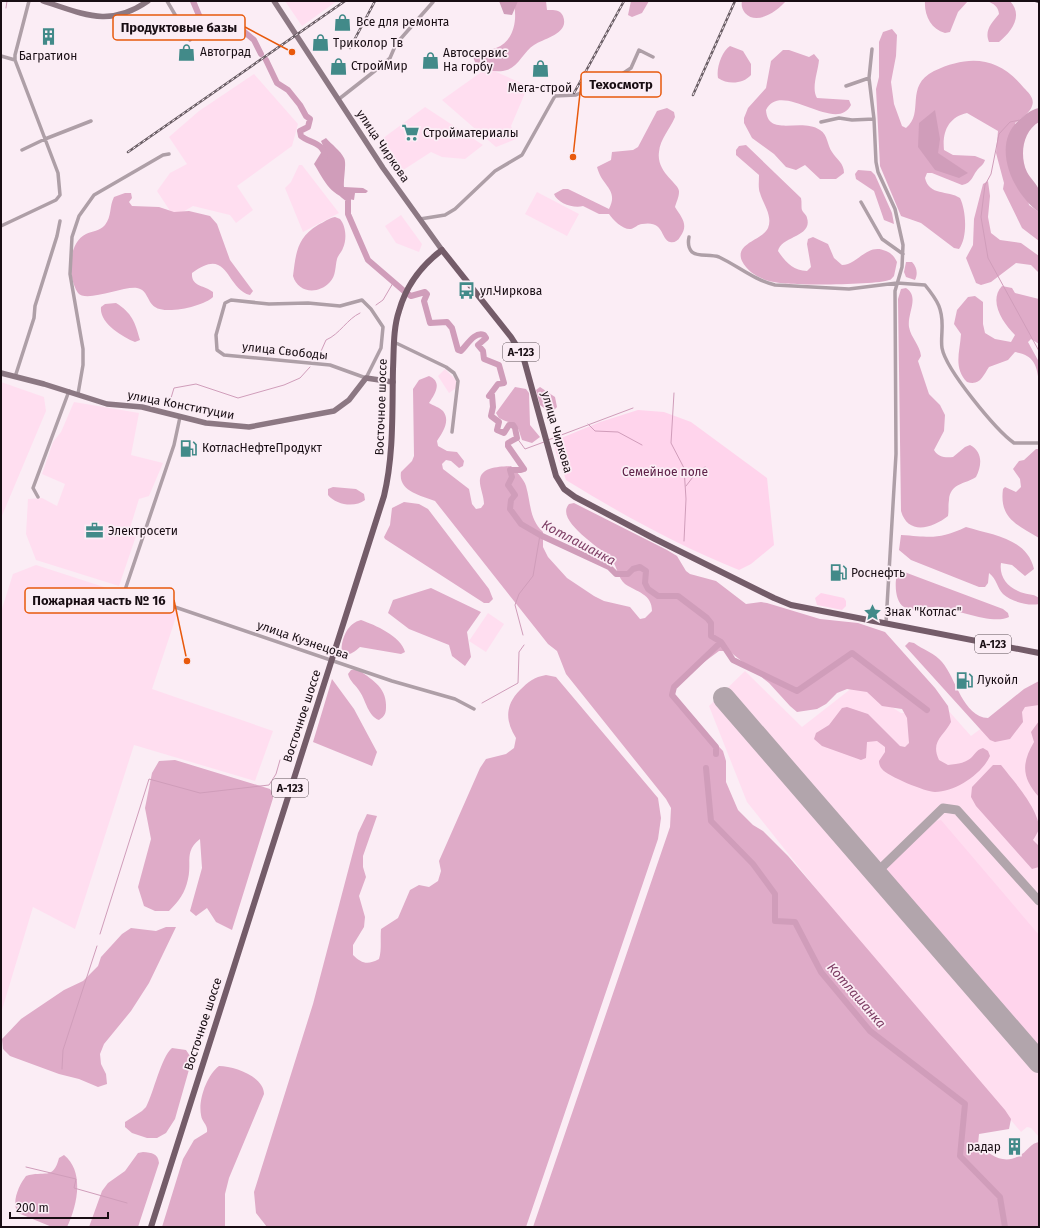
<svg xmlns="http://www.w3.org/2000/svg" width="1040" height="1228" viewBox="0 0 1040 1228" font-family="'Fira Sans',sans-serif">
<style>
.built{fill:#ffdef0}
.green{fill:#ffd4ec}
.forest{fill:#dfabc8}
.water{fill:#d09dba}
.lines{fill:none;stroke-linecap:round;stroke-linejoin:round}
.stream{stroke:#d09dba;stroke-width:1}
.river{stroke:#d09dba;stroke-width:6}
.taxiway{stroke:#b2a5ac;stroke-width:9}
.runway{stroke:#b2a5ac;stroke-width:22}
.street{stroke:#ae9fa7;stroke-width:3.5}
.secondary{stroke:#8c7883;stroke-width:5.5}
.primary{stroke:#745c69;stroke-width:6}
.rail-casing{stroke:#695d64;stroke-width:2.5}
.rail{stroke:#fbedf5;stroke-width:1;stroke-dasharray:3;stroke-linecap:butt}
.labels{text-anchor:middle;stroke-width:3.5;stroke-linejoin:round;paint-order:stroke}
.shield{fill:#fbedf5;stroke:#5c5057;stroke-width:1}
.shield-label{font-size:11px;font-weight:bold;fill:#180d13}
.poi-label{font-size:12px;fill:#180d13;stroke:#fbedf5;text-anchor:start}
.street-label{font-size:12px;fill:#180d13;stroke:#fbedf5}
.park-label{font-size:12px;fill:#5e2148;stroke:#fbedf5}
.water-label{font-size:13px;font-style:italic;fill:#7e3e65;stroke:#fbedf5}
.leader{fill:none;stroke:#e8590c;stroke-width:1.5}
.callout-dot{fill:#e8590c;stroke:#fbedf5;stroke-width:1.5}
.callout{fill:#fbedf5;stroke:#e8590c;stroke-width:1.5}
.callout-label{font-size:13px;text-anchor:middle;font-weight:bold;fill:#180d13}
</style>
<rect width="100%" height="100%" fill="#fbedf5"/>
<path class="built" d="M285 1H337L302 26Z
M487 68 528 86 511 126 516 139 496 147 442 100Z
M254 74 298 124 292 146 237 186 253 210 236 223 230 215 193 206 174 217 157 191 170 173 187 164 169 137 199 111Z
M425 107 483 145 465 159 442 157 431 152 397 174 381 144 382 139Z
M299 165H302L339 213 303 232 285 188 291 182Z
M537 192 579 214 567 236 525 214Z
M401 215 422 244 419 252 396 243 385 226Z
M445 369 457 381 456 388 449 393 438 376Z
M1 382 44 397 46 411 1 518Z
M74 402 139 413 131 455 163 463 149 496 139 499 130 528 136 536 119 586 36 560 26 534 28 499 42 498 57 506 65 484 42 474 53 442 61 432Z
M36 565 178 611 152 689 273 731 255 781 134 745 75 929 33 907 1 1013V612L13 574Z
M488 613 504 624 486 652 469 641Z
M745 671 802 727 857 684 901 713H924L947 709 971 736 1039 685V1137L1031 1128 1027 1127 1021 1132 849 930 747 802 709 706Z"/>
<path class="green" d="M638 410 664 412 691 422 767 478 774 545 751 564 739 570C679 546 621 514 566 480L556 452 554 441 600 422Z
M821 593 844 598 846 601V606L842 610 817 605 815 598Z
M941 820 1039 935V1046L1036 1045 888 872 887 869 891 863 936 821Z"/>
<path class="forest" d="M513 1H546L547 10C553 10 560 9 563 16 570 34 544 38 534 45 524 51 519 66 507 70 498 73 486 70 477 67L473 57C479 51 488 51 496 48 515 41 518 17 513 1Z
M631 1H649L642 13 632 17 628 15Z
M742 1H786C777 11 757 26 745 13 742 9 741 5 742 1Z
M925 1H968L958 12 950 32 945 33C931 29 924 15 925 1Z
M987 1H1010C1024 16 1011 32 999 42H989C984 30 992 23 999 14 998 6 994 4 987 1Z
M892 29 897 35 896 56 891 82 894 104 902 126 906 128C925 113 904 86 934 71 970 54 999 57 1024 88 1029 93 1035 99 1032 106 1030 113 1020 119 1015 123L1029 205 1039 212V241L1022 228 1003 189 1004 183 996 153 998 131 967 113C949 117 942 131 944 150L953 155 975 156 985 160C983 165 982 165 979 168 972 175 973 183 962 185L932 173H927L925 178C929 196 948 190 960 198 966 210 968 237 959 249L954 248 921 223 901 216 880 166 876 89 879 77V42L883 32Z
M730 46 743 51 751 64V75C743 84 728 85 718 78 716 68 722 51 730 46Z
M783 50H789L809 57 814 54 819 60C818 72 811 88 817 98L849 100 851 105C836 135 781 79 766 110 768 138 801 117 820 130 828 135 827 145 832 152 837 160 844 163 844 173L836 179H820L805 165 796 170 786 167 774 154 752 138 744 123V118L748 108 766 88 771 61Z
M667 108 674 112 675 117C670 129 660 139 659 152 656 173 680 184 679 192 679 197 676 203 675 207 682 218 689 225 680 237 678 241 674 243 670 242 660 239 665 220 642 224 638 224 635 228 631 229 623 230 613 220 609 214H599L583 206C574 209 557 203 554 194L563 189H568L609 209C619 189 602 187 597 167L611 160 612 152 633 150 638 147 657 111Z
M746 145 801 198C802 202 801 207 802 210 803 213 807 215 807 218 813 237 781 236 778 251 786 263 793 270 807 271L811 267 807 244 808 239 813 237 828 244 834 258 842 265C858 265 867 242 886 251 891 253 894 256 897 262L894 276C892 278 891 280 889 280 878 285 787 286 774 282 762 280 748 273 742 261 734 243 763 240 768 228 773 216 763 204 760 193 758 188 759 181 759 175L736 155V150L739 146Z
M858 170 871 171 875 175 892 213 894 224 884 220 874 191 856 179 855 174Z
M988 181 990 196 988 217 991 233 1000 240 1021 243 1039 256V273L1031 265 1016 263 991 282 981 285 976 283 966 258 973 245 974 219 983 184Z
M125 193H131L132 198 129 202 132 206 159 207 174 212 189 211 210 216 217 224 230 260 253 291 250 295C225 288 229 245 192 273 191 287 205 285 213 292V297C204 306 166 315 155 307 147 302 148 290 137 288 123 286 86 303 78 293 75 289 73 282 72 278 69 265 71 241 86 234 92 231 100 231 105 225 112 216 109 207 114 197Z
M335 217 340 219C346 226 347 239 343 248 342 252 338 255 337 259 335 267 336 276 330 282 318 295 298 293 293 276 296 252 297 238 318 225 324 222 329 218 335 217Z
M906 262H912C917 267 918 274 915 280L906 277 904 272Z
M1002 286 1012 288 1015 293 1039 299V344L1031 339 1028 342 1039 362V383C1037 365 1034 355 1015 352L1008 360 989 367C983 376 980 386 967 382 953 367 960 352 961 334L954 324 957 310 968 297 975 296 983 302V324L985 333 995 339 1011 342 1015 335C1003 323 988 301 1002 286Z
M906 288C920 297 907 313 909 327 911 338 920 345 921 356L918 361 929 394 940 405 945 415 944 431 934 450C938 457 945 458 953 457L965 447 970 445C983 452 982 465 976 477 966 484 950 483 949 500 948 506 949 510 948 516 933 528 908 536 901 511L898 299 901 289Z
M116 303C132 313 135 322 140 340L135 342C123 337 99 323 101 307L105 304Z
M429 376C443 382 435 394 429 403 434 406 439 407 443 411 451 421 442 433 437 441L438 446 447 451 457 452 464 461 463 466 459 468 451 461 446 460 442 464 443 469 469 489 472 504 476 509 481 508 484 504C484 496 479 486 480 479 482 466 502 467 511 466 516 471 524 479 526 486 531 503 529 519 543 532V547L548 557 567 578 594 596 604 601 630 607 640 619 645 618 652 611C652 594 637 592 625 584 618 578 617 567 612 560 602 548 554 521 569 504L574 503 667 550 677 556 686 571 690 574 716 581 746 604 761 602 767 603 820 619 858 623 885 632 935 688 948 706 951 722C944 736 930 741 939 760L948 765C954 764 962 764 968 760 974 757 975 750 983 748L988 751 990 756C982 774 955 792 935 792 926 792 887 776 882 769 880 767 879 764 879 761L885 752V747L877 741 867 742 866 758 861 760 822 746 814 739 816 733 829 725 842 708 847 707 868 714 900 746 905 747 909 743 907 718 902 709 882 706 867 692 847 689 837 693 826 704 817 709 797 712 790 706 769 683 729 651H719L688 674 674 690 675 700 723 751 726 761V782L738 810 753 825 763 831 788 856 1005 1110 1011 1119 1009 1129 979 1134 978 1144C991 1156 1005 1166 1022 1154 1028 1150 1031 1143 1039 1142V1227H533L670 827 671 808 666 799 566 674 557 651 548 644 435 501C420 495 398 491 401 472L412 461 414 456 413 389 419 380Z
M515 387 526 389 529 393 530 425 540 437 532 443 522 440C515 417 516 427 499 418L496 413Z
M540 387 555 397 557 407 553 411H548L540 405 536 390Z
M1036 449H1039V538C1017 525 999 518 1003 489L1005 487 1016 492 1021 487 1020 479 1013 469 1019 461 1024 460Z
M333 487 356 489 364 494 365 500C355 508 336 505 328 495V489Z
M404 502 419 504 428 509 489 589 493 599 489 603H484L385 539 384 537 390 525 392 508Z
M966 527C992 535 1027 538 1034 569L1025 576 1012 565 1001 563C999 575 1006 586 1018 591 1025 595 1033 593 1039 598V604C1028 606 1012 602 1003 594 997 588 997 579 989 573L988 583 985 587H979L911 560 899 550 901 535C931 537 938 540 966 527Z
M899 570 1003 609 1008 613 1009 617C994 625 957 610 940 607 929 605 914 613 904 607 894 601 894 578 899 570Z
M431 588 481 612 467 632 471 657 465 666 452 656 449 645 409 629 388 613 393 600Z
M361 620C375 625 401 636 405 652L401 654 360 647C354 652 350 656 342 654 340 641 347 623 361 620Z
M909 642 914 643C922 649 936 654 942 662 956 678 963 717 988 718L1024 689 1039 681V705L1025 707 1022 712 1023 722 1010 739 995 742 990 740 905 646Z
M357 669C371 679 387 687 386 707 386 713 385 716 379 720 368 716 366 701 360 692 356 685 350 682 348 674L351 670Z
M546 675 556 677 658 798 661 818 658 839 526 1227H267L256 1213 254 1192 313 1004 358 833 367 814 377 816 363 856V867L366 877 359 896 365 917 364 927 353 945V955C362 964 368 965 379 959 382 949 380 939 381 929L398 918 410 890 419 885 429 887 438 881 441 871 439 861 480 768 486 759 506 754 514 748 516 738C505 721 505 705 520 690 528 682 534 677 546 675Z
M332 679 354 709 377 752 372 766 313 742Z
M1039 721V797C1022 778 1021 764 1034 742L1031 732Z
M175 760 270 789 274 795 232 930 216 922 207 908 196 916 190 911 202 868 200 839C184 851 192 862 188 879 185 893 179 901 169 911H155L144 906 138 887 151 839 145 808 152 773 159 761Z
M993 765H1001C1012 779 1040 810 1039 829 1038 832 1035 837 1033 840L1039 846V867L1032 869 976 806 971 797 972 787Z
M166 927H176L149 983 131 1011 104 1044 100 1054 101 1064 106 1074 107 1084 98 1087 79 1079 59 1074 10 1056 3 1049 2 1039 21 1019 64 990 83 981 98 966 101 957 122 934 131 928 156 931Z
M172 1048 186 1050 192 1059 175 1119 166 1133 157 1138H147L132 1133 125 1127V1122L142 1111 146 1107C154 1092 161 1057 172 1048Z
M219 1066C235 1066 264 1077 264 1094L229 1178 225 1194V1227H162L183 1159 194 1140 207 1132C208 1124 202 1123 201 1115 198 1100 207 1075 219 1066Z
M143 1152C152 1153 158 1153 159 1163L138 1227H89L102 1191 108 1183 125 1171 138 1153Z
M64 1155C85 1172 77 1206 67 1227H52L18 1213C11 1202 19 1185 26 1176 44 1170 53 1181 59 1158Z"/>
<path class="water" d="M499 1H518L512 15 504 14Z
M1039 108V122C1023 131 1019 155 1027 172 1030 178 1037 184 1039 190 1040 196 1039 206 1039 212 1013 194 991 146 1018 121 1026 114 1030 110 1039 108Z
M935 110 940 139 938 153 968 173 959 178 935 170 918 147 919 123Z
M326 138C331 144 341 151 344 158 347 163 343 180 344 187L363 188 368 191 366 193H355L354 200C331 197 325 182 314 164L324 148 321 141Z"/>
<g class="lines">
<path class="stream" d="M6 8 7 1
M1020 120 1010 122 999 134 991 174 985 185 981 217 988 258 1039 351
M376 305 383 300 393 283
M318 358 326 340C340 334 347 319 360 313
M674 393 671 443 684 468 686 499 684 541
M168 398H171L174 388 196 384 238 398 284 385 300 378 310 367
M588 424 595 431 618 432 642 445
M517 438 525 449 544 442
M548 440 633 408
M686 486 696 473 705 467
M523 635 515 605 519 594 533 576 540 535
M482 703 518 683 519 652 524 645
M100 934 149 779 200 793 269 785 276 774 280 760
M62 1069 63 1050 97 946
M26 1167 76 1179 74 1188 127 1203"/>
<path class="river" d="M193 1 201 20 205 24 229 19 254 40 261 54
M266 60 277 83 288 90 300 105 306 116 310 119 308 127 300 131 301 136C309 143 324 142 325 157
M343 195 348 199V214L368 260 404 291
M408 294 411 296 425 292 427 294 424 301 430 323 447 322 452 328 458 350 461 351C467 345 475 331 484 335L486 338 478 345 483 351 484 359 499 365 504 383 498 384 489 396 492 395 493 407 491 416 499 422 497 430 504 433 509 425H513L515 428 517 438 508 443V446L524 469 521 470H510L512 477 508 485 515 495 511 500 510 509 521 524 540 535 609 567 616 574H628L633 569 640 567 646 571 645 583 648 589 658 596H678L707 618 711 623V636L721 642 733 660 797 691 852 653 927 710
M716 754V747L672 695 674 687 721 642
M706 768 711 821 753 864 775 894V921L795 922 821 972 870 1031 965 1104 960 1156 1000 1197 1005 1227"/>
<path class="taxiway" d="M876 873 943 808 957 810 1039 901
M1031 1053 1039 1054"/>
<path class="runway" d="M724 698 1039 1062"/>
<path class="street" d="M167 1 190 40
M872 49 869 78 874 119 876 162 878 172 895 209 903 245 902 267 895 291 896 454 886 623
M1 56 15 60
M846 86 869 78
M339 99 376 70 390 58 396 44 433 2
M821 122 839 118 852 120 874 119
M22 150 45 139 91 121
M861 202 882 239 903 254
M420 219 445 215 455 209 495 171 522 155 555 96 576 95 622 74 631 68 639 50 653 57
M1 226 56 200 60 195 58 173 15 60V55L29 1
M689 237C688 242 688 248 692 252 697 257 710 254 719 257 738 266 754 280 775 285L849 289 897 283 925 285C938 301 943 309 942 330 942 335 941 342 942 348 946 370 996 430 1014 443H1039
M231 300 269 304 308 303 340 306 362 300 371 309 383 327 381 348 366 378 330 365 224 355 217 350 216 335 225 303Z
M394 342 446 367 454 373 458 381 452 432
M15 377 34 318 35 306 57 236 60 221
M78 394 83 365V349L70 274 72 237 79 216 94 195 163 155 169 154
M180 417 174 445 125 590 392 681 455 699 474 709
M38 497 33 488 69 391"/>
<path class="secondary" d="M43 1C84 14 109 28 148 1
M274 1 383 168 442 250
M1 373 44 384 107 404 142 407 206 423 249 427 334 411 349 400 366 378 393 382"/>
<path class="primary" d="M151 1227 384 496C394 454 392 411 393 369 394 349 393 329 399 311 406 286 422 265 442 250L511 337 523 356 556 476 564 489 575 497 655 539 774 598 791 605 1039 653"/>
<defs>
<path id="rail" d="M1036 1 1039 2
M350 48 375 1
M574 93 624 1
M693 95 735 1
M128 152 345 1"/>
</defs>
<use href="#rail" class="rail-casing"/>
<use href="#rail" class="rail"/>
</g>
<defs>
<symbol id="shop-bare" viewBox="-9 -9 18 18"><path d="M-5-2.5h2.3a2.7 3.5 0 0 1 5.4 0H5L5.5 6h-11ZM-1.5-2.5h3a1.5 2.3 0 0 0-3 0Z" fill="#428a89" stroke="#fbedf5" stroke-width="2.5" paint-order="stroke"/></symbol>
<symbol id="building-bare" viewBox="-9 -9 18 18"><path d="M-4-6H4V6H1V3H-1V6H-4ZM-2.5-4.3h1.7v1.8h-1.7ZM.8-4.3h1.7v1.8H.8ZM-2.5-1h1.7V.8h-1.7ZM.8-1h1.7V.8H.8Z" fill="#428a89" stroke="#fbedf5" stroke-width="2.5" paint-order="stroke"/></symbol>
<symbol id="supermarket-bare" viewBox="-9 -9 18 18"><path d="M-6-5.5h2.5l.6 2H6L4.5 2H-2.5L-4.4-4H-6ZM-1.5 3.2a1.3 1.3 0 1 0 .1 0ZM3 3.2a1.3 1.3 0 1 0 .1 0Z" fill="#428a89" stroke="#fbedf5" stroke-width="2.5" paint-order="stroke"/></symbol>
<symbol id="bus-bare" viewBox="-9 -9 18 18"><path d="M-5-6H5V4H4V6H2V4H-2V6H-4V4H-5ZM-3.5-4V0h7V-4ZM-3.5 1.2v1.5H-2V1.2ZM2 1.2v1.5H3.5V1.2Z" fill="#428a89" stroke="#fbedf5" stroke-width="2.5" paint-order="stroke"/></symbol>
<symbol id="fuel-bare" viewBox="-9 -9 18 18"><path d="M-5.5-6h7V0h2V4h1.3V-2.5L3-4.5l.8-.8L6-3V5H2.5V1h-1V6h-7ZM-4.2-4.7v3.2H.2V-4.7Z" fill="#428a89" stroke="#fbedf5" stroke-width="2.5" paint-order="stroke"/></symbol>
<symbol id="office-bare" viewBox="-9 -9 18 18"><path d="M-6-3h4V-5.5h4V-3h4V5H-6ZM-1-4.5V-3h2v-1.5ZM-6 0V1H6V0Z" fill="#428a89" stroke="#fbedf5" stroke-width="2.5" paint-order="stroke"/></symbol>
<symbol id="sight-bare" viewBox="-9 -9 18 18"><path d="M0-6L1.8-2.2L6-1.7L2.9 1.2L3.7 5.4L0 3.3L-3.7 5.4L-2.9 1.2L-6-1.7L-1.8-2.2Z" fill="#428a89" stroke="#fbedf5" stroke-width="2.5" paint-order="stroke"/></symbol>
</defs>
<g fill-rule="evenodd">
<use href="#shop-bare" x="330" y="10" width="25" height="25"/>
<use href="#building-bare" x="36" y="24" width="25" height="25"/>
<use href="#shop-bare" x="308" y="30" width="25" height="25"/>
<use href="#shop-bare" x="174" y="40" width="25" height="25"/>
<use href="#shop-bare" x="418" y="48" width="25" height="25"/>
<use href="#shop-bare" x="326" y="54" width="25" height="25"/>
<use href="#shop-bare" x="528" y="56" width="25" height="25"/>
<use href="#supermarket-bare" x="398" y="120" width="25" height="25"/>
<use href="#bus-bare" x="454" y="278" width="25" height="25"/>
<use href="#fuel-bare" x="176" y="436" width="25" height="25"/>
<use href="#office-bare" x="82" y="518" width="25" height="25"/>
<use href="#fuel-bare" x="826" y="560" width="25" height="25"/>
<use href="#sight-bare" x="860" y="600" width="25" height="25"/>
<use href="#fuel-bare" x="952" y="668" width="25" height="25"/>
<use href="#building-bare" x="1002" y="1134" width="25" height="25"/>
</g>
<g class="labels">
<g class="shield">
<rect x="503" y="343" width="36" height="18" rx="3"/>
<rect x="975" y="635" width="36" height="18" rx="3"/>
<rect x="272" y="779" width="36" height="18" rx="3"/>
</g>
<g class="shield-label">
<text x="521" y="356">А-123</text>
<text x="993" y="648">А-123</text>
<text x="290" y="792">А-123</text>
</g>
<g class="poi-label">
<text x="356" y="26">Все для ремонта</text>
<text x="333" y="47">Триколор Тв</text>
<text x="200" y="56">Автоград</text>
<text x="443" y="57">Автосервис<tspan x="443" dy="14">На горбу</tspan></text>
<text x="48" y="60" text-anchor="middle">Багратион</text>
<text x="351" y="70">СтройМир</text>
<text x="540" y="92" text-anchor="middle">Мега-строй</text>
<text x="423" y="137">Стройматериалы</text>
<text x="480" y="295">ул.Чиркова</text>
<text x="202" y="452">КотласНефтеПродукт</text>
<text x="108" y="535">Электросети</text>
<text x="851" y="577">Роснефть</text>
<text x="885" y="616">Знак "Котлас"</text>
<text x="977" y="684">Лукойл</text>
<text x="1001" y="1151" text-anchor="end">радар</text>
</g>
<g class="street-label">
<text transform="translate(383 146) rotate(56)" y="4">улица Чиркова</text>
<text transform="translate(285 351) rotate(6)" y="4">улица Свободы</text>
<text transform="translate(181 405) rotate(11)" y="4">улица Конституции</text>
<text transform="translate(381 407) rotate(-88)" y="4">Восточное шоссе</text>
<text transform="translate(557 432) rotate(74)" y="4">улица Чиркова</text>
<text transform="translate(303 640) rotate(19)" y="4">улица Кузнецова</text>
<text transform="translate(302 716) rotate(-72)" y="4">Восточное шоссе</text>
<text transform="translate(203 1024) rotate(-72)" y="4">Восточное шоссе</text>
</g>
<g class="park-label">
<text x="665" y="476">Семейное поле</text>
</g>
<g class="water-label">
<text transform="translate(579 542) rotate(28)" y="5">Котлашанка</text>
<text transform="translate(857 995) rotate(49)" y="5">Котлашанка</text>
</g>
</g>
<path class="leader" d="M292 52L245 27M573 157L581 84M187 661L174 600"/>
<g class="callout-dot">
<circle cx="292" cy="52" r="4"/>
<circle cx="573" cy="157" r="4"/>
<circle cx="187" cy="661" r="4"/>
</g>
<g class="callout">
<rect x="113" y="15" width="132" height="25" rx="4"/>
<rect x="581" y="72" width="80" height="25" rx="4"/>
<rect x="25" y="588" width="149" height="25" rx="4"/>
</g>
<g class="callout-label">
<text x="179" y="32">Продуктовые базы</text>
<text x="621" y="89">Техосмотр</text>
<text x="99" y="605">Пожарная часть № 16</text>
</g>
<rect width="1040" height="1228" fill="none" stroke="#180d13" stroke-width="4"/>
<path d="M10 1212v6h98v-6" fill="none" stroke="#180d13" stroke-width="2"/>
<text x="16" y="1212" font-size="12" fill="#180d13" stroke="#fbedf5" stroke-width="3" paint-order="stroke">200 m</text>
</svg>
